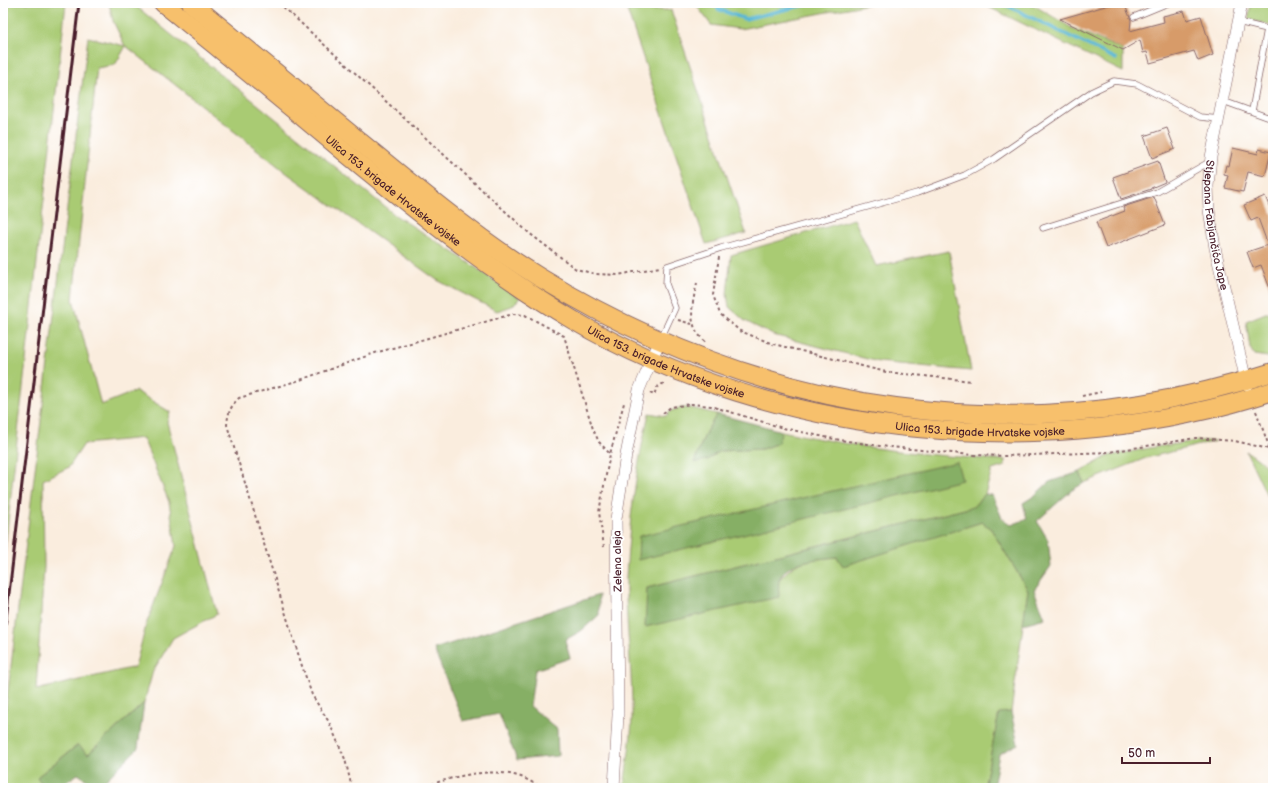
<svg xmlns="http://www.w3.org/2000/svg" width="1276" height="791" viewBox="0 0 1276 791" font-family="'Balsamiq Sans',sans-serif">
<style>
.green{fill:#a9cb73;stroke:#7a754f;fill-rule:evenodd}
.forest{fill:#86af65;stroke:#686748}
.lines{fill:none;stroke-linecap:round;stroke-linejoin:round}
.stream{stroke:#58b7d7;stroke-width:3.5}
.building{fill:#d79b69}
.service-casing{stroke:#88676a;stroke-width:7}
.minor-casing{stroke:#88676a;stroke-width:12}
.primary-casing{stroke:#88676a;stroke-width:20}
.path{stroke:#88676a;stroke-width:2;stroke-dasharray:3 3;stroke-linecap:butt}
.service{stroke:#fff;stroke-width:5.5}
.minor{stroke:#fff;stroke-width:11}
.primary{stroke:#f7c06c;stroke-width:18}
.rail{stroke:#4a1f2b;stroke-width:3}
.labels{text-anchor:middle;stroke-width:4;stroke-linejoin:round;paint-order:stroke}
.street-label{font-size:11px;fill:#4a1f2b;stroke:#fff}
</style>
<rect width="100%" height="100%" fill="#fff"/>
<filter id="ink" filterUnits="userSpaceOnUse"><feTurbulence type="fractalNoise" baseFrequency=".025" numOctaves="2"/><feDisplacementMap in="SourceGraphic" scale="8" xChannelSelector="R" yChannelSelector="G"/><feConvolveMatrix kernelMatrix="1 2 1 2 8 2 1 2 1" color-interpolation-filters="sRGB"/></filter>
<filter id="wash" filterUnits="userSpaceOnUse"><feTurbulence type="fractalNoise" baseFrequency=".012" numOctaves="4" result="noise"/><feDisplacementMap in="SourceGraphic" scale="16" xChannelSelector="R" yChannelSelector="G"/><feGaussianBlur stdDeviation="0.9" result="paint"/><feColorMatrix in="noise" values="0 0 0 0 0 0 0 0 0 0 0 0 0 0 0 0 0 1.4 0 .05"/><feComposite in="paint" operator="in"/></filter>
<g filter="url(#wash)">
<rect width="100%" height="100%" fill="#faedde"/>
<path class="green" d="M3 3H66L3 566Z
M109 3H132L395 215 456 254 520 298 512 306 497 311 437 280 288 174 126 46 115 65 97 68 73 299 101 405 136 391 170 412 167 422 217 614 173 638 153 671 144 703 88 754 78 745 37 777 45 788H3V731L88 37 125 46 113 21ZM143 438 169 502 176 546 147 622 135 667 36 690 44 567 43 480 69 467 84 444Z
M695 3H750L753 5 760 3H874L740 29 711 25Z
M980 3H1030L1072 28 1123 50V72Z
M1251 3H1273V25L1248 20Z
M627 10H671L746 233 706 244Z
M854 219 876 266 949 251 971 371 879 362 773 335 745 321 729 307 727 294 731 255Z
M1273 310V355L1268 357 1254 355 1250 348 1246 321Z
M679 408H691L717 414 706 432 694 462 707 460 720 451 762 449 778 443 782 431C857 448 928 456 1005 460V466L992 470 985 494 973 507 647 588 646 627 779 580C797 558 810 560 837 557L843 565 982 522 991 529 1028 590 1011 712 999 714 984 788H624C627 761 633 733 632 706 632 664 625 621 626 578 629 523 636 467 649 413L666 416 671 411Z
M1198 441H1216L1146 458 1084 483 1080 472 1108 456 1155 447Z
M1246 451C1276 470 1273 475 1273 508Z"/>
<path class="forest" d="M717 414 782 431 778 443 762 449 720 451 707 460 694 463 706 432Z
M957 462 962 480 638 560 639 536Z
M1080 472 1084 483 1072 490 1037 521 1048 540 1051 566 1034 590 1045 618 1023 624 1028 590 991 529 982 522 843 566 837 557C819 559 784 560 779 581 778 586 779 592 779 597L645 627 647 588 973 507 985 494 992 495 1002 518 1011 525 1027 519 1023 503 1034 496 1049 482Z
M599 595V615L581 631 565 640 570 658 535 670 530 706 557 729 558 756 517 760 499 714 463 721 434 649Z
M144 703 138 748 98 788 78 774 58 788H45L37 777 78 745 88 754Z
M1011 712 1018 744 999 754 993 788H984L999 713Z"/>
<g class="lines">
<path class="stream" d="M715 3 718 9 745 19 813 3
M1002 3 1116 59"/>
</g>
<g id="blocks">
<path class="building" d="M1116 3H1124L1131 20 1130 31 1164 22 1163 16 1184 11 1187 20 1201 16 1213 55 1198 61 1194 51 1150 63 1147 52 1143 53 1140 40 1123 50 1060 19Z
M1167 128 1175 149 1152 158 1144 136Z
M1233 148 1258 154 1259 149 1271 152 1265 176 1248 172 1243 192 1225 188 1228 175 1224 174 1226 165 1229 166Z
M1158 161 1165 182 1151 188V189L1121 199 1113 177Z
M1265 196 1273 215 1272 294 1261 265 1253 268 1247 252 1268 245 1258 218 1251 221 1244 205Z
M1154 197 1165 225 1106 248 1096 222 1125 211 1123 207Z"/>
</g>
</g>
<g filter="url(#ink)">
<use href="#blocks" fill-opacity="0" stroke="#88676a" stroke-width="1"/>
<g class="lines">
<defs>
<path id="service" d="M1134 17 1168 3
M1238 22 1267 29 1252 111
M1223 101 1267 117 1273 116
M1043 228 1157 192 1211 161
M661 338 675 308 666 284 667 266 721 248 917 193 965 175 994 159 1091 92 1114 81 1137 84 1200 117 1219 119"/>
<g id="minor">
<path id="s1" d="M1242 3 1211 157 1208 186 1209 210 1215 248 1247 385"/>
<path d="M614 788 618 715 616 519 626 455 639 390 660 340"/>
</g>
<g id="primary">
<path id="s2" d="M163 3C225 53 286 103 347 154 419 213 492 272 573 320 776 439 1050 465 1273 391"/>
<path d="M191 3C251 52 310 101 370 150 424 194 479 240 539 277 765 415 1019 454 1273 372"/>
</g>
</defs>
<use href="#service" class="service-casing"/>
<use href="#minor" class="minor-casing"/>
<use href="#primary" class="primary-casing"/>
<path class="path" d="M279 3 529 233 576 269 596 274 618 275 660 267
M97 7V3
M719 257 713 295 720 314 740 331 773 344 886 372 972 381
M697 283C692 305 686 326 706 342
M678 320 692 324
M650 393 654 395 657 387 666 382
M1082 396 1101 392
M1256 411 1273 457
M663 413 671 407 692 404 711 406 783 428 834 439 880 446 972 455 1005 456 1109 452 1196 438 1235 441 1273 450
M604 547 599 512 610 454 624 403
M352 788 345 759 329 722 312 695 301 663 227 425C228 413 230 407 239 398L300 380 375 353 513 314 525 315 564 336 593 429 599 442 610 454
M420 788C453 777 487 766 521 777 529 780 536 785 544 788"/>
<use href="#service" class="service"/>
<use href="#minor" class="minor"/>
<use href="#primary" class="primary"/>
<path class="rail" d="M3 644 79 3"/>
</g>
</g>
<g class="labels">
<g class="street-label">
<text dy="4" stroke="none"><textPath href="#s2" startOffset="297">Ulica 153. brigade Hrvatske vojske</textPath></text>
<text dy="4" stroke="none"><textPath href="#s1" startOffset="226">Stjepana Fabijančića Jape</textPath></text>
<text dy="4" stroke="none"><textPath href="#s2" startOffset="621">Ulica 153. brigade Hrvatske vojske</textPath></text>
<text dy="4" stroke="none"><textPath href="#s2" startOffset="945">Ulica 153. brigade Hrvatske vojske</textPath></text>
<text transform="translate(617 561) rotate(-91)" y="4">Zelena aleja</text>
</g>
</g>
<rect width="1276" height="791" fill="none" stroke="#fff" stroke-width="16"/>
<path d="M1122 757v6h88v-6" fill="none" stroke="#4a1f2b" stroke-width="2"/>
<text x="1128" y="757" font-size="12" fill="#4a1f2b" stroke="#ffffff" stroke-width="3" paint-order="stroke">50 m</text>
</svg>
